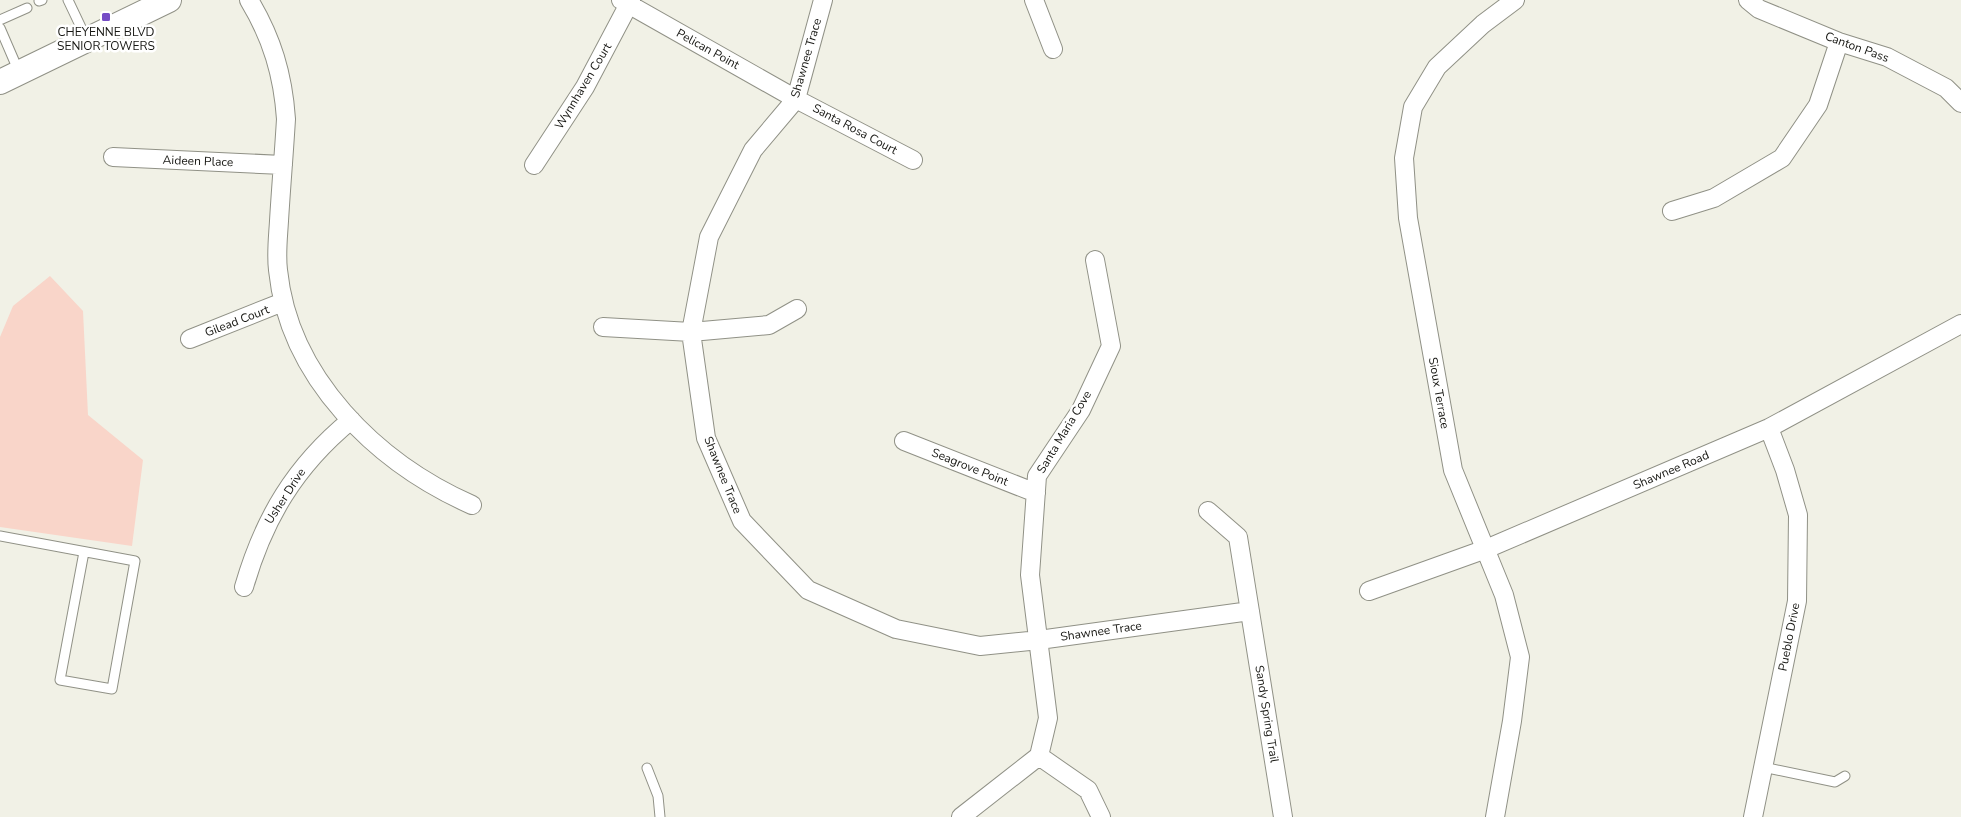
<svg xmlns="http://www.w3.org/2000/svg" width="1961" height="817" viewBox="0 0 1961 817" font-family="'Nunito Sans',sans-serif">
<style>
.green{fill:#f9d5c9}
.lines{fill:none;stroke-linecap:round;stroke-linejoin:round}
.lane-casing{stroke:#909186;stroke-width:11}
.street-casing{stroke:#909186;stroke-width:20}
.secondary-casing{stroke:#909186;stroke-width:26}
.lane{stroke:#fff;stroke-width:9}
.street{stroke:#fff;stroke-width:18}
.secondary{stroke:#fff;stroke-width:24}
.poi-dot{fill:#764dc6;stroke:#fff;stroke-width:2}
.labels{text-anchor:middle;stroke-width:5;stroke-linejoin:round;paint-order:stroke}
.poi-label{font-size:12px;fill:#161612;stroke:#fff}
.street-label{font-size:12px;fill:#161612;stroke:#fff}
</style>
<rect width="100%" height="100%" fill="#f1f1e6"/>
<path class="green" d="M50 276 83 311 88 415 143 460 132 546 0 527V337L13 306Z"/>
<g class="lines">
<defs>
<path id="lane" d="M68 0 87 40
M39 1 42 0
M0 20 27 8
M0 28 19 72
M0 536 135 561 112 689 60 680 84 552
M1763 767 1835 782 1845 776
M647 768 658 796 660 817"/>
<path id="street" d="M249 0C272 38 283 75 286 119 284 153 281 187 279 221 278 238 276 254 278 270 289 378 377 463 472 505
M621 0 796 99 913 160
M823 0 796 99 753 150 709 237 691 332 706 438 742 521 808 590 896 629 980 646 1039 640 1250 611
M1034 0 1053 49
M1748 0 1759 9 1839 42 1887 57 1946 88 1961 103
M113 157 283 165
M534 165 585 87 631 0
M1672 211 1714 198 1782 158 1818 105 1839 42
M603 327 691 332 769 325 797 309
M190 339 283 302
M904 441 1036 493
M1208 511 1238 537 1283 817
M244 587C264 518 295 466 351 420
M1369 591 1486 549 1769 428 1961 324
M1039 756 1088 790 1101 817
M961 817 1039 756 1048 718 1030 575 1037 476 1081 410 1111 346 1095 260
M1495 817 1512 721 1520 657 1504 595 1453 470 1408 218 1404 158 1413 107 1437 67 1483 24 1515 0
M1753 817 1797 601 1798 515 1785 470 1769 428"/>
<path id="secondary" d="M0 82 169 0"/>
</defs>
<use href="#lane" class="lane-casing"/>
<use href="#street" class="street-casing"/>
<use href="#secondary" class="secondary-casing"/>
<use href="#lane" class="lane"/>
<use href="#street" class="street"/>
<use href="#secondary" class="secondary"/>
</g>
<rect class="poi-dot" x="101" y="12" width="10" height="10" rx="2.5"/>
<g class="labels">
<g class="poi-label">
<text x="106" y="36">CHEYENNE BLVD<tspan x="106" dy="14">SENIOR TOWERS</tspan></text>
</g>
<g class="street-label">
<text transform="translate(1857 47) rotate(20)" y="4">Canton Pass</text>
<text transform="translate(708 49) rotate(29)" y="4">Pelican Point</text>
<text transform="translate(806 58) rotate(-74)" y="4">Shawnee Trace</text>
<text transform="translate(583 86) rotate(-59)" y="4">Wynnhaven Court</text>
<text transform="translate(855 129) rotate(28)" y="4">Santa Rosa Court</text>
<text transform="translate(198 161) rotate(2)" y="4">Aideen Place</text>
<text transform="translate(237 321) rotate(-21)" y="4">Gilead Court</text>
<text transform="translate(1439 393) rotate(80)" y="4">Sioux Terrace</text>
<text transform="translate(1064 432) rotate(-59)" y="4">Santa Maria Cove</text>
<text transform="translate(970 467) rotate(22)" y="4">Seagrove Point</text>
<text transform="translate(1671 470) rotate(-23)" y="4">Shawnee Road</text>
<text transform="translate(723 475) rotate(68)" y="4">Shawnee Trace</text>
<text transform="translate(285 496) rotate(-57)" y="4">Usher Drive</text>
<text transform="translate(1101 631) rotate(-8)" y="4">Shawnee Trace</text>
<text transform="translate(1789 637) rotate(-79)" y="4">Pueblo Drive</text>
<text transform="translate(1267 714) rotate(81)" y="4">Sandy Spring Trail</text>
</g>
</g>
</svg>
